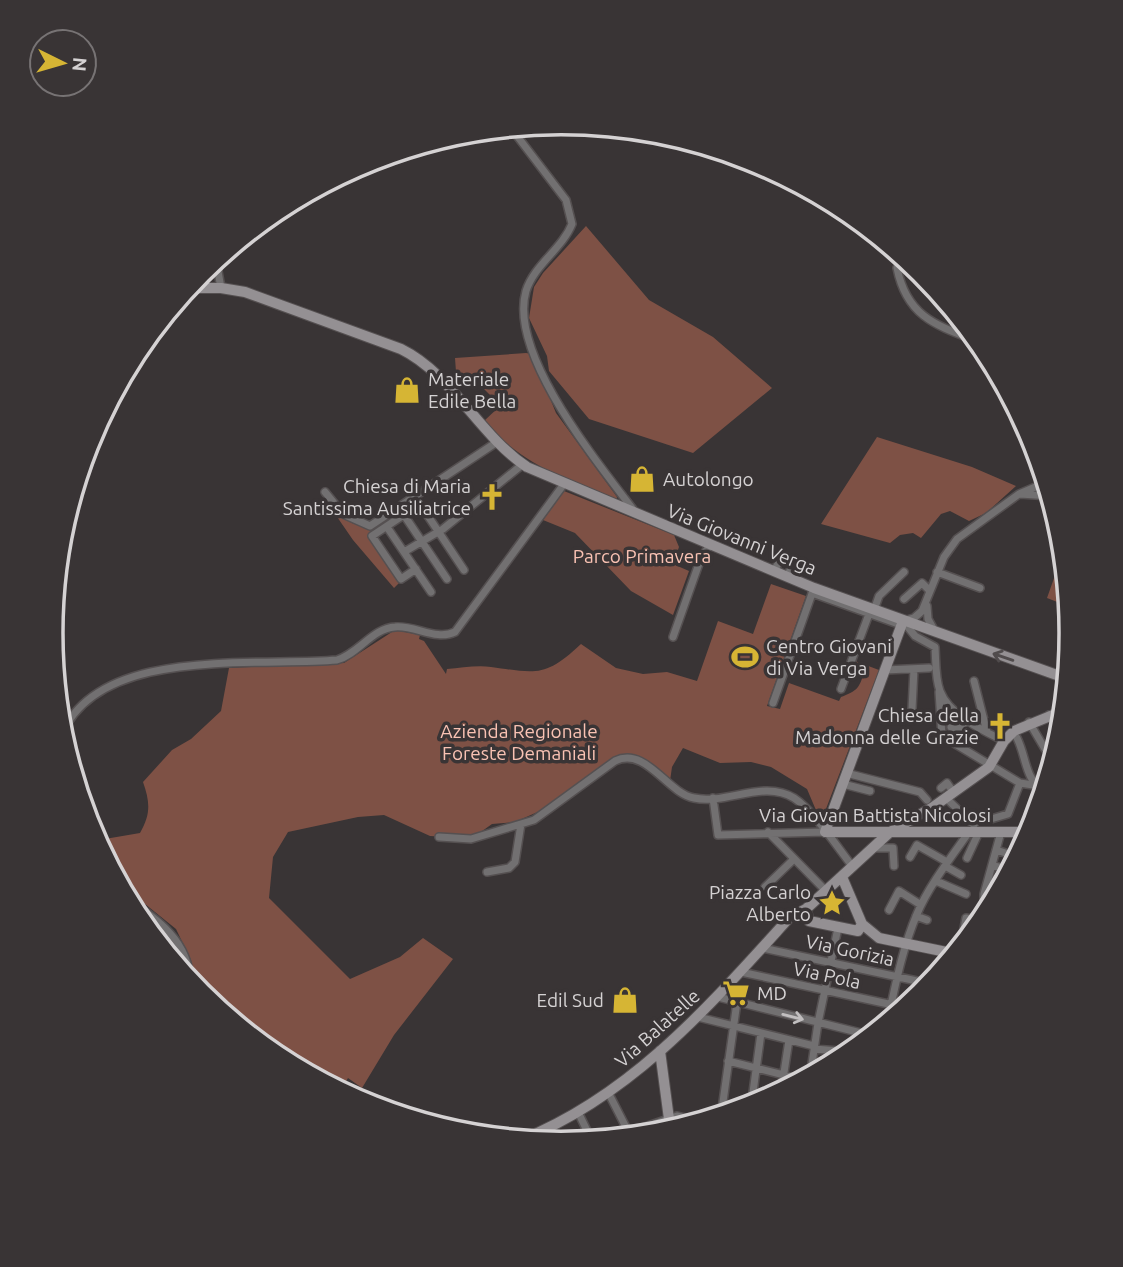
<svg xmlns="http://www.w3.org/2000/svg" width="1123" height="1267" viewBox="0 0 1123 1267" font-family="Ubuntu,sans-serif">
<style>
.green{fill:#7e5145}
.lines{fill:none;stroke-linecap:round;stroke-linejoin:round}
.street-casing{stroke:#555051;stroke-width:10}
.secondary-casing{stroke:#555051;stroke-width:12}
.street{stroke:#727071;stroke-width:7}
.secondary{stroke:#949093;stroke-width:10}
.oneway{stroke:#504b4c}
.oneway2{stroke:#c1bebf}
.labels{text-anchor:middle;stroke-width:7;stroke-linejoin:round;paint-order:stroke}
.poi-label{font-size:19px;fill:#d5d2d3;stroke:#393435;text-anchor:start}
.street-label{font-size:19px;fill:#d5d2d3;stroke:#393435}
.park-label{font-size:19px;fill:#f9c2b3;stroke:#393435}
.rim{fill:none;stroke:#d5d2d3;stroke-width:3.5}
</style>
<rect width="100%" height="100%" fill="#393435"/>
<path class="green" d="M586 226 649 300 713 337 772 388 693 453 589 419 549 371 547 356 529 318 534 287 543 273Z
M526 353 532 354 556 413 617 497 616 501C567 480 520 463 484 421L500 406 498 403 470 375 454 387 451 383 456 372 455 358Z
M877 437 972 467 1016 486 986 513 969 521 950 511 941 514 921 538 913 533 900 535 890 543 821 524Z
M564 491 674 535 679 547 673 564 689 571 673 615 631 591 575 533 543 520Z
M333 511 352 523 369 529 400 582 394 588 353 540Z
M1059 564 1066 566 1068 595 1065 605 1047 598Z
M771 584 806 596 767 706 780 709 789 683 839 701 841 697C857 691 860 688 864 671L855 661 879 670 821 822 807 789 771 767 751 762 720 763 683 748 672 767 670 781C654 767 642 755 619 755L542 810 515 822 492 824 478 834 462 838 430 836 384 815 358 817 288 832 273 857 269 898 350 979 400 957 423 938 453 959 394 1035 362 1088 348 1078 340 1091 277 1058 200 994 195 989 191 960 176 929 119 883 99 840 140 833C151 814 150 802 143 782L172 750 191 739 221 711 229 668 344 663 395 630 420 635 419 639 424 641 446 674 447 669C461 668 477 665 491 667 536 673 545 678 581 644L616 668 643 674 667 672 697 681 718 621 753 634Z"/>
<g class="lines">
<defs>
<path id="street" d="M511 128 566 200 572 224C562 249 534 265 526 291 508 354 598 463 635 512
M217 266 221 288
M897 268C907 318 938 326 980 342
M325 492 343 514 370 526 497 442
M1020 494 1051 496
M418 501 464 570
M404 515 447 579
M387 527 431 592
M404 552 443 529 523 464
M416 569 401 579 372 536 420 504
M774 571 780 560 788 559 792 566 787 577
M937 572 980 588
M812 593 901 625
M904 599 922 583 930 591
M927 606 928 619 934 630
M874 610 879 596 904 572
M1070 610 1071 618
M673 637 701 558 710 545
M885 670 929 668
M974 681 987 732
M841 689 869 614
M939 692 942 736 1020 783
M773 703 814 588
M912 709 914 669
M1049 715 1063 729
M1029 722 1045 749
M951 727 959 729 968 721
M61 736C98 645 257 667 337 660 358 654 373 628 395 627 415 625 436 641 455 632L564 484
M1017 738C1027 758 1024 779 1045 792
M1004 741C982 730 949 715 940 691 935 678 936 661 935 647L915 636 903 621 914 618 922 611 944 557 957 539 1019 494 1047 482
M846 773 920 792 927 800
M843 784 870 791
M941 788 947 783 954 793
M713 798 718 835 825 832
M946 798 974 825
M991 819 1008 814 1020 783 1033 785 1051 770
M768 832 826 891
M1020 832V841L1024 846
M439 837 471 839 534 820 615 761C646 746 667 793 694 798 726 805 764 779 794 798 814 811 837 847 853 867
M873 848H893L894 866
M996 850 1015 856
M910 857 917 845 947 862
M967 858 979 832
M945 866 961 875
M994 866 1011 870
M487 872 509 868 515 862 521 824
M936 881 966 894
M1004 884 1006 869
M765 887 794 859
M127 899C158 920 189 941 190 982
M889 910 899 891 921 905
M916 916 927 920
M984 920V894L1001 832
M762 948 931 984
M960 949 966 918 972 919
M741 972 907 1008
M718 997 873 1036
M698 1017 814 1046
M887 1024C895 987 902 949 917 914 928 887 952 856 969 832
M814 1049 839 1051 838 1062
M728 1061 804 1080
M810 1077 818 1023 838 928
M781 1092 789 1040
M609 1094 631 1137
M751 1107 761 1033
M579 1114 592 1141
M721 1116 737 1002
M610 1139 677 1116 703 1122"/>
<path id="secondary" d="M187 288H221L245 292 401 349C452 374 479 435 527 467L814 588 1068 679
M903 621 825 832H1032
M806 909 809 921 858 931 862 924 842 877
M862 924 879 938 956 954
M660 1051 669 1119 667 1133
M521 1140C633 1095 711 1004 790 917L806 909 890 832 933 807 989 767 1004 741 1014 731 1065 710"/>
</defs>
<use href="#street" class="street-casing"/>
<use href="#secondary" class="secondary-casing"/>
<use href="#street" class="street"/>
<use href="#secondary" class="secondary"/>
</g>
<defs><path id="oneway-shaft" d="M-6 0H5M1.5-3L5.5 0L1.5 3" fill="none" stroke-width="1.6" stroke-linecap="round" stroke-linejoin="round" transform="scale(1.75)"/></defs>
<use class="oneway" href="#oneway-shaft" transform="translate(1003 657) rotate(-161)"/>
<use class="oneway2" href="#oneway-shaft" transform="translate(793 1017) rotate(14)"/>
<defs>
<symbol id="shop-bare" viewBox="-9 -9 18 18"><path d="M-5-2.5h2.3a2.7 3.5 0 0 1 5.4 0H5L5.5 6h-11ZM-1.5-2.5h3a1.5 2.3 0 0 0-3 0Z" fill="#d6b534" stroke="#393435" stroke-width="2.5" paint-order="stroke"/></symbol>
<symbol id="church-bare" viewBox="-9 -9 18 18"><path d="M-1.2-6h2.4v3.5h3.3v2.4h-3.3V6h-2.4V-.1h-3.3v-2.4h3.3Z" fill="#d6b534" stroke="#393435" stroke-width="2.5" paint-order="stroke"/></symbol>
<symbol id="stadium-bare" viewBox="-9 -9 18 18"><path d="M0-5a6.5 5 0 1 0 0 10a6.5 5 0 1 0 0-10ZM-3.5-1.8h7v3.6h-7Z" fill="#d6b534" stroke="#393435" stroke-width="2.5" paint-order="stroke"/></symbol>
<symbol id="sight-bare" viewBox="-9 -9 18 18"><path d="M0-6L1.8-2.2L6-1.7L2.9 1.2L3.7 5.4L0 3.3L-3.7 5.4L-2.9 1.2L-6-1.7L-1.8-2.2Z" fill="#d6b534" stroke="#393435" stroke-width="2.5" paint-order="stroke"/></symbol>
<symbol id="supermarket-bare" viewBox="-9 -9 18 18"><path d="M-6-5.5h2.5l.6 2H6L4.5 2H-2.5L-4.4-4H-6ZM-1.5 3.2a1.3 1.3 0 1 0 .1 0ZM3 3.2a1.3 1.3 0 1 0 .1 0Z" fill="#d6b534" stroke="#393435" stroke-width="2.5" paint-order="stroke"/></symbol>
</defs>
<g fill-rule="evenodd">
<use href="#shop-bare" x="388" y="371" width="38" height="38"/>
<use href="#shop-bare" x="623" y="460" width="38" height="38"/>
<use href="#church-bare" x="473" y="478" width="38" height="38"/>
<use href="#stadium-bare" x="726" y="638" width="38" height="38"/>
<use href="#church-bare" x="981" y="707" width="38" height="38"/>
<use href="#sight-bare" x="813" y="884" width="38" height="38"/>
<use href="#supermarket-bare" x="717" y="974" width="38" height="38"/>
<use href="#shop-bare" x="606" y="981" width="38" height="38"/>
</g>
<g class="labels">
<g class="poi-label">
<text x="428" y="386">Materiale<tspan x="428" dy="22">Edile Bella</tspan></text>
<text x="663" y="486">Autolongo</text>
<text x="471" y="493" text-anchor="end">Chiesa di Maria<tspan x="471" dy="22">Santissima Ausiliatrice</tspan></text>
<text x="766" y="653">Centro Giovani<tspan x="766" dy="22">di Via Verga</tspan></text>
<text x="979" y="722" text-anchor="end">Chiesa della<tspan x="979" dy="22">Madonna delle Grazie</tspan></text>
<text x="811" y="899" text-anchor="end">Piazza Carlo<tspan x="811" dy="22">Alberto</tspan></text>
<text x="757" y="1000">MD</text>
<text x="604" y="1007" text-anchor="end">Edil Sud</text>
</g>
<g class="street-label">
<text transform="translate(742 539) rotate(22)" y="7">Via Giovanni Verga</text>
<text x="875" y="822">Via Giovan Battista Nicolosi</text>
<text transform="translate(850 950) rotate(12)" y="7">Via Gorizia</text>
<text transform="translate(827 975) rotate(12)" y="7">Via Pola</text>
<text transform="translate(657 1028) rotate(-42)" y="7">Via Balatelle</text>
</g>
<g class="park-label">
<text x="642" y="563">Parco Primavera</text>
<text x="519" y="738">Azienda Regionale<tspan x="519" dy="22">Foreste Demaniali</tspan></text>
</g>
</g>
<path d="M0 0H1123V1267H0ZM63 633a498 498 0 1 1 996 0a498 498 0 1 1-996 0Z" fill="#393435" fill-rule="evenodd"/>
<path class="rim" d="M63 633a498 498 0 1 1 996 0a498 498 0 1 1-996 0Z"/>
<g transform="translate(63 63) rotate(95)"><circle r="33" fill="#393435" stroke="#777374" stroke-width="2"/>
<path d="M0-5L12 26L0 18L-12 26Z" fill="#d6b534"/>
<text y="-10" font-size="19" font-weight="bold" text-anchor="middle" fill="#d5d2d3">N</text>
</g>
</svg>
